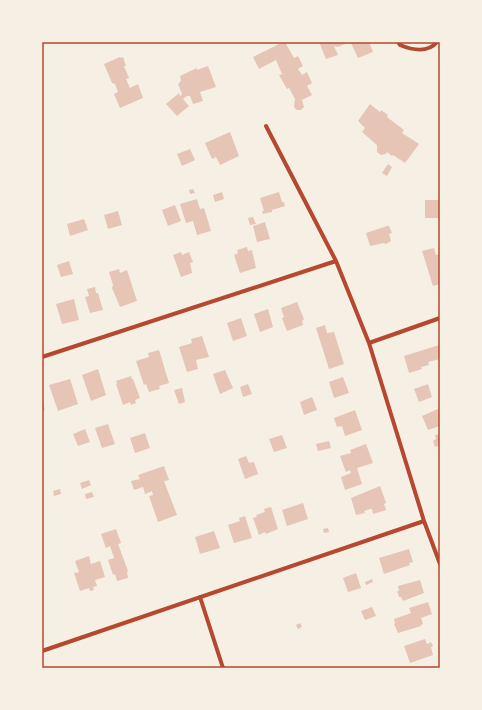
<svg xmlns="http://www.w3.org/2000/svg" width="482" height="710" viewBox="0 0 482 710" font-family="Montserrat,sans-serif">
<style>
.building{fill:#e6c5b7}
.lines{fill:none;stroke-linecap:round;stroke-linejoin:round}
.minor{stroke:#b5482f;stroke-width:4}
.neatline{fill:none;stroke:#b5482f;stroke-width:1.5}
</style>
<rect width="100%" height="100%" fill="#f6efe4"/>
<path class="building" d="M283 42H285L294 58 298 56 303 66 298 69 302 75 307 72 312 83 307 86 312 95 302 100 304 107 301 110H297L294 107 295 99 289 88 287 89 279 75 282 74 276 60 259 69 253 57Z
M319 42H345V44L338 47 334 46 338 55 326 59Z
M353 42H369L373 52 358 58 351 43Z
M120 57 121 58 123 57 126 66H124L129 78 126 79 130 88 138 84 143 98 120 108 114 94 118 92 115 84 112 83 104 64Z
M208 66 216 87 200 92 203 101 193 104 190 96H187L183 99 189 106 177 116 166 104 179 93 180 96 182 94 178 84 181 81 180 76 197 68V70Z
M370 104 380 112 381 110 388 115 387 117 404 130 402 133 419 144 405 163 393 155 392 156 387 152 386 154 381 155 377 152V145L362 132 365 128 358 121Z
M230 132 239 156 220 165 216 157 212 159 205 143Z
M190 149 195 160 182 166 177 154Z
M388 164 392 167 387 176 382 173Z
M193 189 195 193 190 194 189 190Z
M222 192 224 199 215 202 213 195Z
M279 192 282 202H284L285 206 272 210V212L263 214 262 211H264L260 198Z
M197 199 200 209 204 208 211 231 197 235 193 221 186 223 180 204Z
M425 200H440V218H425Z
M175 205 181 221 168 226 162 210Z
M118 211 122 225 108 229 104 215Z
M253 217 256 224 250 225 248 218Z
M84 219 88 230 70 236 67 224Z
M265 222 270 239 257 242 253 226Z
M387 226H389L392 233 389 234 391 241 386 244 384 243 370 246 366 233Z
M247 247 248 251 252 250 256 268 240 273 234 255 238 253 237 250Z
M434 248 436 255 440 254V284L433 286 422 251Z
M181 252 182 255 189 252 193 262 190 263 192 273 181 277 173 255Z
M69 261 73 274 61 277 57 265Z
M119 269 120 273 127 270 137 301 120 307 112 288 113 285 109 272Z
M95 287 96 293H98L103 310 90 313 85 297 89 296 87 289Z
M74 299 79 320 62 324 56 304Z
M297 302 304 319 302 321 303 325 287 331 282 318 284 317 281 308Z
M268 309 273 327 260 332 254 314Z
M241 318 247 336 233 341 227 323Z
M325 325 327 333 334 332 344 364 329 369 316 328Z
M202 336 209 357 196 360 198 369 187 372 179 347 192 343 191 339Z
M439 345 440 359 428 362 429 365 421 367 422 369 409 373 404 356Z
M159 350 169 383 159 386 160 389 149 392 146 384 144 385 136 361 149 357 148 353Z
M98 369 106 395 91 401 82 375Z
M225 370 233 388 220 394 213 374Z
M131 376 132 379H133L140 398 135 400 136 403 131 405 130 402 123 405 116 384H117L116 381Z
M343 377 349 393 334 398 329 382Z
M70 379 78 404 58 411 49 385Z
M248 384 252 394 243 397 240 387Z
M428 384 432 397 419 402 414 389Z
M182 388 185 402 179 404 174 390Z
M312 397 317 410 304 415 300 402Z
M42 399 45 410 42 411Z
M440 408V426L428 430 422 416Z
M355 410 362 430 345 436 342 426 337 427 334 418Z
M108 424 115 444 102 448 95 428Z
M85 429 90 442 78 446 73 434Z
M145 433 150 448 135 453 130 438Z
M440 434V450L438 446 435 447 433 441 436 439 435 435Z
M282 435 287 448 274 452 269 439Z
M329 441 331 448 318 451 316 444Z
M366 444 373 463 357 468 362 484 345 490 341 477 351 473 350 470 346 472 340 456 351 453 350 450Z
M246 456 249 463 254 462 258 474 245 479 238 459Z
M164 466 169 480 164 481 177 515 158 522 149 496 153 495 152 491 145 494 143 487 134 490 131 481 140 479 138 475Z
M89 480 91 485 82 489 80 483Z
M380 486 386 503 384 504 386 510 373 514 372 509H370L364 511 365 513 356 515 351 498Z
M60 489 61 494 54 496 53 491Z
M92 492 94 497 86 499 85 494Z
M303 503 308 519 287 526 282 510Z
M271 507 278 529 266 534 265 532 259 535 253 518 257 517 256 515 265 512 264 509Z
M245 516 252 538 234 543 228 525 240 521 239 518Z
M328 528 329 532 324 533 323 529Z
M116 529 121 543 118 544 128 571 127 572 128 578 117 581 115 574 113 575 108 560 114 558 110 546 106 548 101 534Z
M214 531 220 548 200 554 195 537Z
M409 549 413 562 409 563 410 565 384 574 379 558Z
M89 556 91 564 100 561 105 577 95 580 97 586 93 587 94 590 90 591 89 588 80 591 74 573 79 572 75 561Z
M356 573 361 588 348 592 343 578Z
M372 579 373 582 366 585 365 582Z
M420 580 424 593 403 601 401 597H399L397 591H399L398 586Z
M428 602 432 614 421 618 423 624 421 625V626L398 633 394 624H395L394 619 411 613 409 608Z
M372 607 376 616 365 620 361 611Z
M300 623 302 627 298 629 296 625Z
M425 639 427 644 431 642 433 646 431 647 433 655 410 663 404 646Z"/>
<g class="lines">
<path class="minor" d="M398 42 400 45C412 50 428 53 437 42
M266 126 336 261 369 343 424 521 440 564
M369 343 440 318
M42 357 336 261
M200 597 223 668
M42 651 424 521"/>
</g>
<rect width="482" height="710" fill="none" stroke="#f6efe4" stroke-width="86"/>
<rect x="43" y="43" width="396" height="624" class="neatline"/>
</svg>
